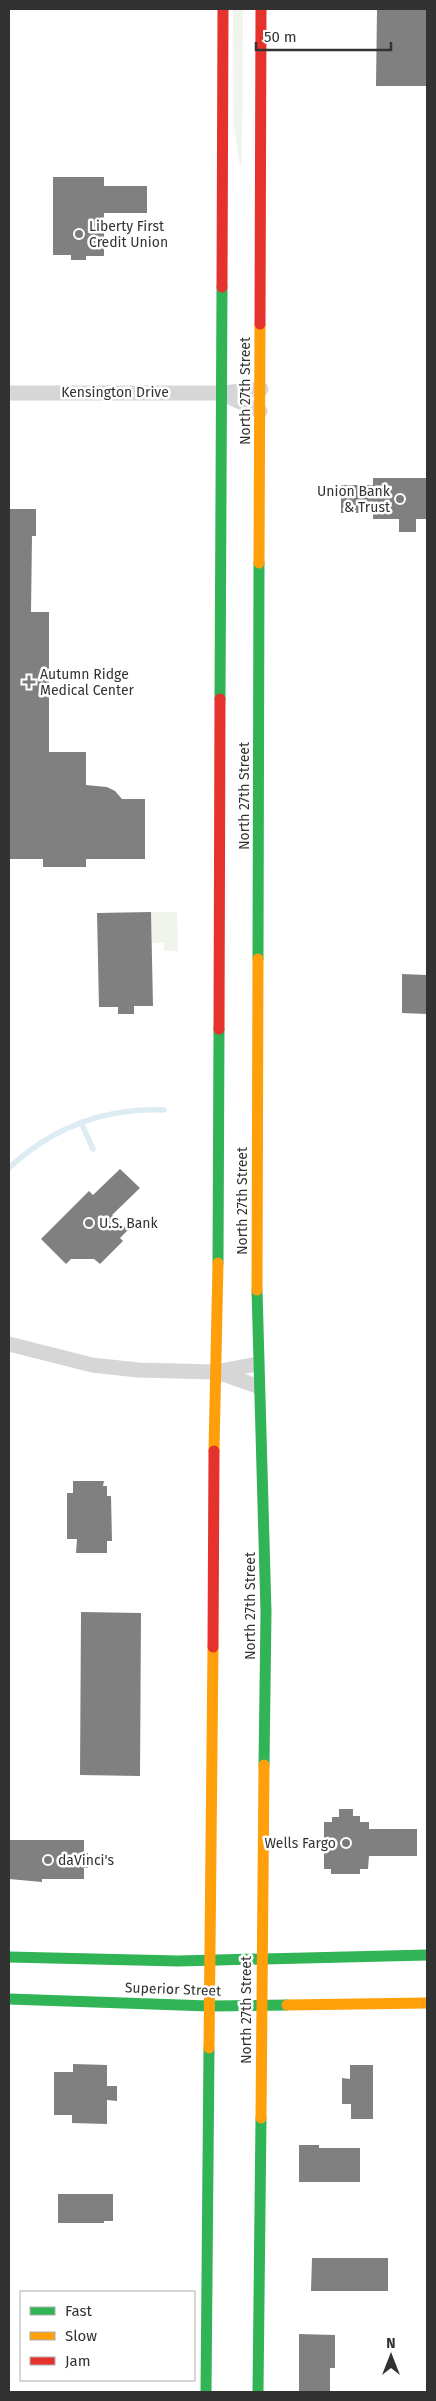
<svg xmlns="http://www.w3.org/2000/svg" width="436" height="2401" viewBox="0 0 436 2401" font-family="'Fira Sans',sans-serif">
<style>
.green{fill:#f1f4ed}
.lines{fill:none;stroke-linecap:round;stroke-linejoin:round}
.stream{stroke:#ddebf2;stroke-width:5.5}
.building{fill:#808080}
.street{stroke:#d6d6d6;stroke-width:15}
.fast{stroke:#30b455;stroke-width:11}
.slow{stroke:#ff9f0a;stroke-width:11}
.jam{stroke:#e5322d;stroke-width:11}
.poi-dot{fill:#7a7a7a;stroke:#fff;stroke-width:2}
.labels{text-anchor:middle;stroke-width:5;stroke-linejoin:round;paint-order:stroke}
.poi-label{font-size:14px;fill:#323232;stroke:#fff;text-anchor:start}
.street-label{font-size:14px;fill:#323232;stroke:#fff}
</style>
<rect width="100%" height="100%" fill="#fff"/>
<path class="green" d="M233 9H243L242 164 240 166 234 129Z
M151 912H177L178 951H164V943H152Z"/>
<g class="lines">
<path class="stream" d="M81 1122 93 1149
M9 1168C52 1128 105 1108 164 1110"/>
</g>
<path class="building" d="M377 9H427V86H376Z
M53 177H104V186H147V213H104V256H86V260H71V255H53Z
M373 478H427V519H416V532H399V519H373V513H341V485H373Z
M9 509H36V536H32L31 612H49V752H86V785L107 787 115 791 122 799H145V859H86V867H43V859H9Z
M151 912 153 1006H134V1014H118V1007H99L97 913Z
M402 974 427 975V1014L402 1013Z
M120 1169 140 1188 112 1215 128 1230 120 1238 123 1241 100 1264 94 1259H71L66 1264 41 1239 89 1191 93 1195Z
M73 1481H104L103 1486H107V1496H111L112 1541H107V1553H76L77 1539H67V1493H73Z
M81 1612 141 1613 140 1776 80 1775Z
M339 1809H353V1816H360V1822H369V1829H417V1856H369L368 1869H360V1874H331V1869H324V1822H332V1817H339Z
M9 1840H84V1853H88V1868H84V1879H42V1882L9 1879Z
M73 2064 107 2065V2086H117V2101L107 2100V2124L72 2123V2115H54V2072H73Z
M350 2065H373V2119H351V2104H342V2078L350 2079Z
M299 2145H319V2148H360V2182H299Z
M58 2194H113V2221H104V2223H58Z
M312 2258H388V2291H311Z
M299 2334 335 2335V2368H330V2392H299Z"/>
<g class="lines">
<path class="street" d="M9 393H222L261 389
M223 394 260 411
M9 1344 92 1365 138 1370 215 1372 257 1364
M217 1372 257 1386"/>
<path class="fast" d="M220 699 222 287
M258 959 259 563
M218 1263 219 1029
M257 1290 266 1612 264 1765
M9 1957 178 1961 427 1955
M9 1999 209 2006 287 2005
M206 2392 209 2048
M258 2392 261 2118"/>
<path class="slow" d="M259 563 260 324
M257 1290 258 959
M214 1451 218 1263
M287 2005 427 2003
M209 2048 213 1647
M261 2118 264 1765"/>
<path class="jam" d="M222 287 223 9
M260 324 261 9
M219 1029 220 699
M213 1647 214 1451"/>
</g>
<g class="poi-dot">
<circle cx="79" cy="234" r="5"/>
<circle cx="400" cy="499" r="5"/>
<path d="M26.5 674.5h5v5h5v5h-5v5h-5v-5h-5v-5h5z"/>
<circle cx="89" cy="1223" r="5"/>
<circle cx="346" cy="1843" r="5"/>
<circle cx="48" cy="1860" r="5"/>
</g>
<g class="labels">
<g class="poi-label">
<text x="89" y="231">Liberty First<tspan x="89" dy="16">Credit Union</tspan></text>
<text x="390" y="496" text-anchor="end">Union Bank<tspan x="390" dy="16">&amp; Trust</tspan></text>
<text x="40" y="679">Autumn Ridge<tspan x="40" dy="16">Medical Center</tspan></text>
<text x="99" y="1228">U.S. Bank</text>
<text x="336" y="1848" text-anchor="end">Wells Fargo</text>
<text x="58" y="1865">daVinci's</text>
</g>
<g class="street-label">
<text transform="translate(245 391) rotate(-90)" y="5">North 27th Street</text>
<text x="115" y="397">Kensington Drive</text>
<text transform="translate(244 796) rotate(-90)" y="5">North 27th Street</text>
<text transform="translate(242 1201) rotate(-90)" y="5">North 27th Street</text>
<text transform="translate(250 1606) rotate(-90)" y="5">North 27th Street</text>
<text transform="translate(173 1989) rotate(2)" y="5">Superior Street</text>
<text transform="translate(246 2010) rotate(-90)" y="5">North 27th Street</text>
</g>
</g>
<rect width="436" height="2401" fill="none" stroke="#323232" stroke-width="20"/>
<rect x="20" y="2291" width="175" height="90" fill="#ffffff" stroke="#adadad"/>
<rect x="30" y="2307" width="25" height="8" fill="#30b455" stroke="#adadad"/>
<text x="65" y="2316" font-size="15" fill="#323232">Fast</text>
<rect x="30" y="2332" width="25" height="8" fill="#ff9f0a" stroke="#adadad"/>
<text x="65" y="2341" font-size="15" fill="#323232">Slow</text>
<rect x="30" y="2357" width="25" height="8" fill="#e5322d" stroke="#adadad"/>
<text x="65" y="2366" font-size="15" fill="#323232">Jam</text>
<g transform="translate(391 2356)" stroke="#ffffff" stroke-width="4" paint-order="stroke">
<path d="M0-4L9 19L0 12L-9 19Z" fill="#323232"/>
<text y="-8" font-size="14" font-weight="bold" text-anchor="middle" fill="#323232">N</text>
</g>
<path d="M256 42v8h135v-8" fill="none" stroke="#323232" stroke-width="2.5"/>
<text x="264" y="42" font-size="15" fill="#323232" stroke="#ffffff" stroke-width="4" paint-order="stroke">50 m</text>
</svg>
